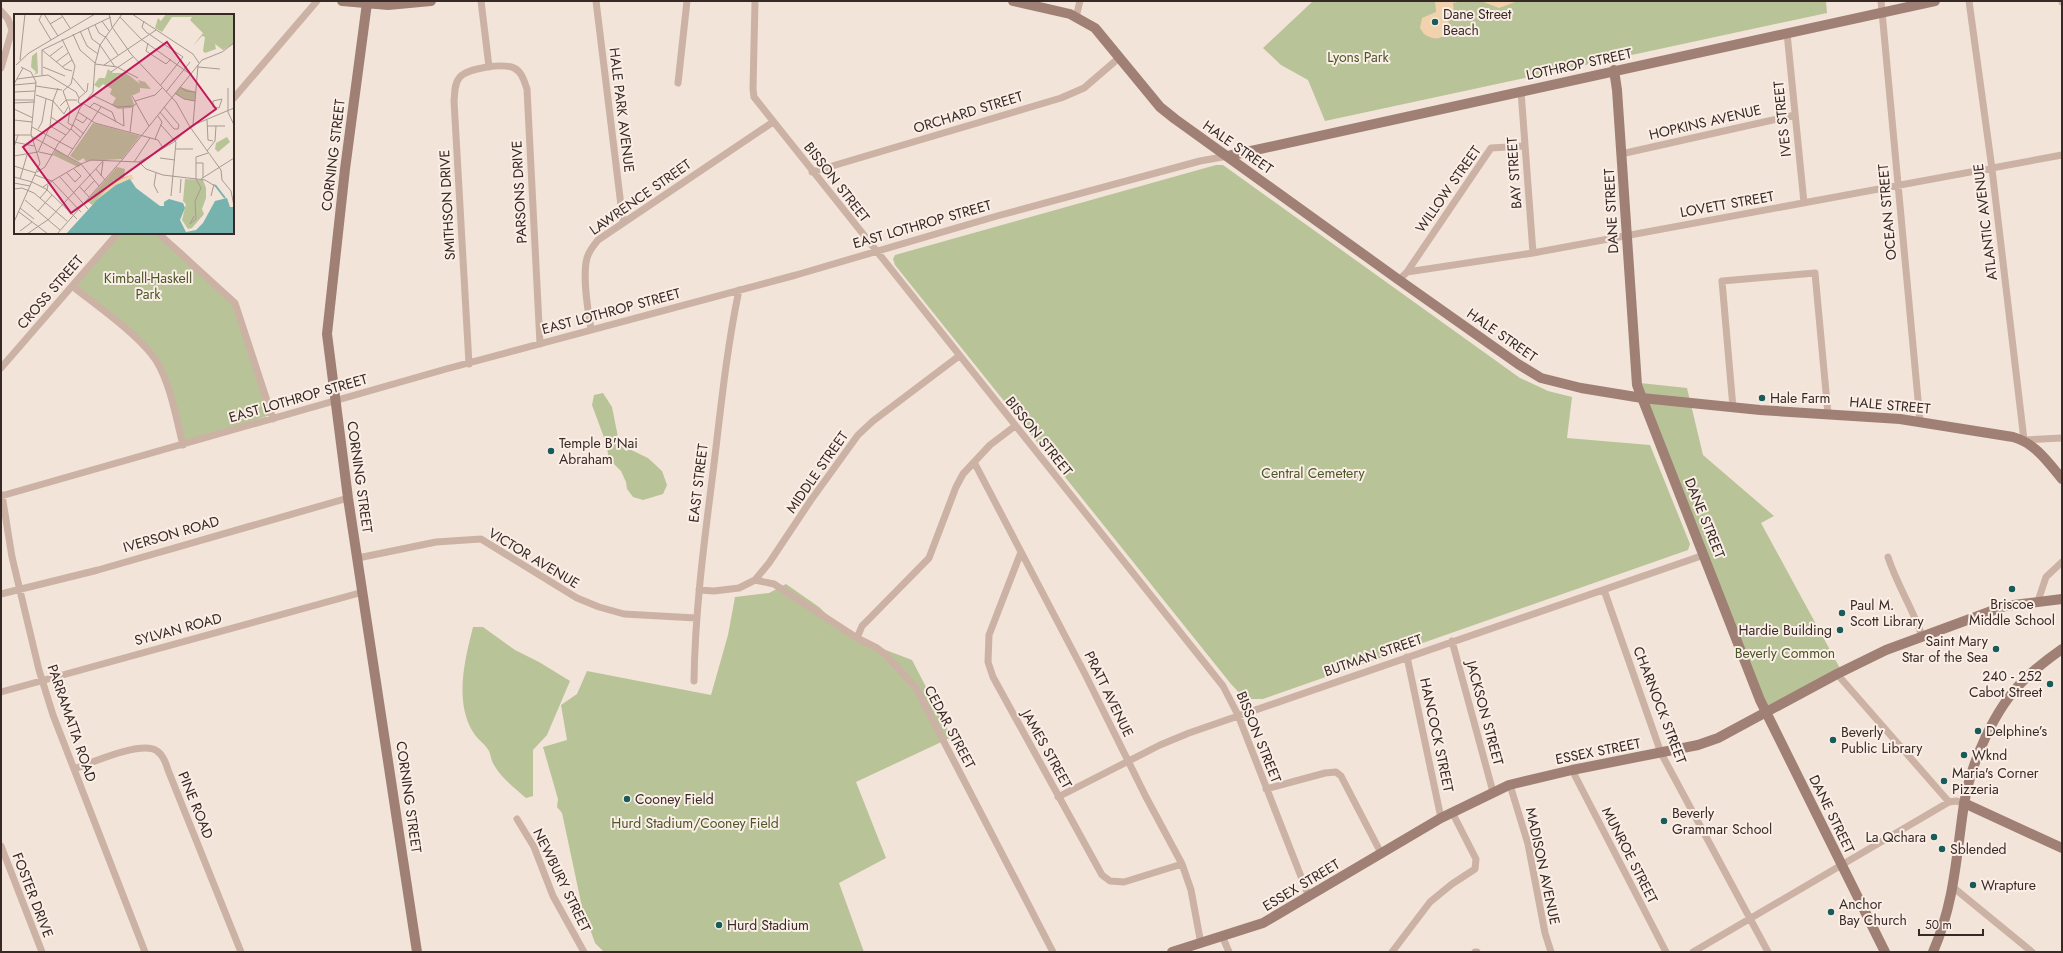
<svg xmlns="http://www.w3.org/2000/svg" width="2063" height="953" viewBox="0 0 2063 953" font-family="Jost,sans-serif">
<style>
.green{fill:#b9c398}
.sand{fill:#f1d2ad}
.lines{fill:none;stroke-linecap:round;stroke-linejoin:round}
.street{stroke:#ccb2a4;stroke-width:7}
.secondary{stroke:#a08075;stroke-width:10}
.poi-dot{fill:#195b58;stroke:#faeee6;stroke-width:1.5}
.labels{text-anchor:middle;stroke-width:4;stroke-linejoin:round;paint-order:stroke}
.poi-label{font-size:14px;fill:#372a26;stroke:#faeee6;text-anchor:start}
.park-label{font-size:14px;fill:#4b5728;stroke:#faeee6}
.street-label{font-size:14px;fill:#372a26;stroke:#faeee6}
.inset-river{fill:none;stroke:#76b2ae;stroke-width:2}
.inset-road{fill:none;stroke:#a89a91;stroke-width:1}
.view{fill:#c2185b;fill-opacity:0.15;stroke:#c2185b;stroke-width:2}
.inset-edge{fill:none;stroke:#372a26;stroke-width:2}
</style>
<rect width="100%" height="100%" fill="#f3e4d9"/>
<path class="green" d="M1313 1H1826L1827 13 1325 121 1308 80 1281 65 1263 48Z
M1216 165H1223L1520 378 1548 391 1572 397 1567 438 1650 445 1690 544 1688 550 1263 699H1245L1231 684 895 265 893 259 895 255Z
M118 233H160L182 250 235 303 273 414 183 445 164 379 147 350 72 286Z
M1640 383 1687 388 1703 455 1774 516 1761 523 1842 672 1763 708Z
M603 393 612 407 618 437 625 447 648 458 662 471 667 485 663 494 643 500 633 497 627 489 626 482 621 471 609 459 606 443 592 405 594 395Z
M786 584 819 607 849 636 912 660 952 737 856 782 886 858 839 883 864 952H604L595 943 582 907 562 813 557 807 558 799 543 747 567 740 561 705 577 694 587 671 711 695 728 635 735 597 769 593Z
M473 627H483L515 650 539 662 570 681 547 735 533 750V796L526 798C516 789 501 778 494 765 491 761 491 755 489 751 485 744 477 739 473 732 454 701 465 659 473 627Z"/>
<path class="sand" d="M1435 1H1463L1453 3 1454 12 1443 14 1447 18 1450 26C1445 39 1436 42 1424 34L1420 28 1422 18 1436 12Z
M1481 1H1524L1515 2 1499 8Z"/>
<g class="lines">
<path class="street" d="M481 1 489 67
M596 1 623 222
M755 1 753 89 754 97 1223 686 1238 715 1309 897
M1881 1 1920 421
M1969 1 1992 169 2024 440 2062 438
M2062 1V2
M1 11 8 19 12 30 1 68
M1076 17 1080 1
M1787 33 1804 203
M678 83 687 1
M1521 91 1533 253
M233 99 317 1
M1621 154 1795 115
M812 172 1061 98 1084 88 1120 57
M158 233 235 303 273 419
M1407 272 1491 148 1525 146
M1399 280 1407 272 1533 253 2062 155
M72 286C96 305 142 337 157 362 171 386 176 418 183 445
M591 329C588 311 582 276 587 258 589 251 593 246 598 240L773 122
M469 364 454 101C455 93 454 83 460 77 468 68 503 63 514 68 522 72 524 81 527 89L540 344
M1 368 118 233
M1733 408 1722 281 1815 273 1828 414
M974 462 1085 674 1146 797 1182 864 1191 890 1201 944
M2 495 12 557 39 670 53 715 145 952
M1 496 446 369 796 275 997 216 1200 161 1228 156
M1021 552 989 635 988 662 993 677 1102 875 1110 881 1124 882 1182 864
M1888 557C1897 585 1913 609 1922 636
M358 558 436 542 481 539 577 598 599 607 624 614 696 618
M755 580 774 584 857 638 877 648 886 655 916 688 1053 952
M699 590 714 591 739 588 755 580 769 563 811 500 858 435 873 421 959 356
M1604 590 1661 753 1768 952
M1 594 98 570 348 498
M2038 601 2046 577 2062 562
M857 638 862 626 870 618 929 558 956 487 963 474 990 445 1015 426
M1452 641 1493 792
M1407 657 1441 818
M1837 674 1949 802
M694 681C695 608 705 536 714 464 721 406 727 347 739 290
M1 692 363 592
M74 769C91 763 142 740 157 751 163 755 166 763 168 770L241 952
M1572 770 1666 952
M1510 785 1528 844 1545 933 1551 952
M1266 789 1325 773 1336 772 1341 776 1381 853
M1058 797 1160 745 1189 733 1704 555
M517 819 534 847 553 896 584 952
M1 846 42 952
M1954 888 2032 952
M1223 938 1229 952
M1392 952 1430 902 1452 884 1475 869 1476 859 1452 812
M1475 952H1477
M1693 952 1949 802 1956 801 1964 803"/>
<path class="secondary" d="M342 1 388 5 431 1
M1013 1 1070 14 1095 28 1160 107 1175 119 1399 280 1518 364 1541 378 1581 388 1642 398 1760 410 1900 419 2013 437C2035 443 2048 462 2062 479
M367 3 345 169 327 334 348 498 417 952
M1614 70 1617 90 1637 385 1760 700 1885 952
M1228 156 1935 1
M1964 803 2062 848
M1172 952 1263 923 1441 818 1509 785 1572 770 1698 745 1718 738 1837 674 1886 650 2005 606 2062 599
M1933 952C1955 901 1956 857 1964 804 1971 763 1994 709 2024 680 2036 668 2049 658 2062 649"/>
</g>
<g class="poi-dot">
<circle cx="1435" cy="22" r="4"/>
<circle cx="1762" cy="398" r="4"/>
<circle cx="551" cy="451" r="4"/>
<circle cx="2012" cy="589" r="4"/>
<circle cx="1842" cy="613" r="4"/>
<circle cx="1840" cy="630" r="4"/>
<circle cx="1996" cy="649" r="4"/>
<circle cx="2050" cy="684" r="4"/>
<circle cx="1978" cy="731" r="4"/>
<circle cx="1833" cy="740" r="4"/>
<circle cx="1964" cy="755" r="4"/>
<circle cx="1944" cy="781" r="4"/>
<circle cx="627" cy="799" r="4"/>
<circle cx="1664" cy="821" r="4"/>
<circle cx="1934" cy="837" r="4"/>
<circle cx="1942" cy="849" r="4"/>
<circle cx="1973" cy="885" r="4"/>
<circle cx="1831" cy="912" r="4"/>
<circle cx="719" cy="925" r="4"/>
</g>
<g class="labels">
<g class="poi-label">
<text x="1443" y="19">Dane Street<tspan x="1443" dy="16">Beach</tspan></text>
<text x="1770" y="403">Hale Farm</text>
<text x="559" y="448">Temple B'Nai<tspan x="559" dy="16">Abraham</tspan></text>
<text x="2012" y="609" text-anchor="middle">Briscoe<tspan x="2012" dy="16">Middle School</tspan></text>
<text x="1850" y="610">Paul M.<tspan x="1850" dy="16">Scott Library</tspan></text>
<text x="1832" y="635" text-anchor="end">Hardie Building</text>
<text x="1988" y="646" text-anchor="end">Saint Mary<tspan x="1988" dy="16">Star of the Sea</tspan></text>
<text x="2042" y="681" text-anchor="end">240 - 252<tspan x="2042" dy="16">Cabot Street</tspan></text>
<text x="1986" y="736">Delphine’s</text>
<text x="1841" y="737">Beverly<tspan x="1841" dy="16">Public Library</tspan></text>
<text x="1972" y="760">Wknd</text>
<text x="1952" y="778">Maria's Corner<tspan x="1952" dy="16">Pizzeria</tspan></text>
<text x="635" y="804">Cooney Field</text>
<text x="1672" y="818">Beverly<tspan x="1672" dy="16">Grammar School</tspan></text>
<text x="1926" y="842" text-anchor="end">La Qchara</text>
<text x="1950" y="854">Sblended</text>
<text x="1981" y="890">Wrapture</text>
<text x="1839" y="909">Anchor<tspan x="1839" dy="16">Bay Church</tspan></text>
<text x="727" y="930">Hurd Stadium</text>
</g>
<g class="park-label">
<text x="1358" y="62">Lyons Park</text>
<text x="148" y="283">Kimball-Haskell<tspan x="148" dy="16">Park</tspan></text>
<text x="1313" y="478">Central Cemetery</text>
<text x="1785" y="658">Beverly Common</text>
<text x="695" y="828">Hurd Stadium/Cooney Field</text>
</g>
<g class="street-label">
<text transform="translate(1579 64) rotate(-12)" y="5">LOTHROP STREET</text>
<text transform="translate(622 110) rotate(83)" y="5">HALE PARK AVENUE</text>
<text transform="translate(968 112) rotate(-17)" y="5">ORCHARD STREET</text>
<text transform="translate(1782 119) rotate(-96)" y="5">IVES STREET</text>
<text transform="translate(1705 122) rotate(-13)" y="5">HOPKINS AVENUE</text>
<text transform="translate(1238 147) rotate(35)" y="5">HALE STREET</text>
<text transform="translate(333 155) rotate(-83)" y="5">CORNING STREET</text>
<text transform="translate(1514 173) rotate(-94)" y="5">BAY STREET</text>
<text transform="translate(837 182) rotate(52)" y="5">BISSON STREET</text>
<text transform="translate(1448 189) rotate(-55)" y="5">WILLOW STREET</text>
<text transform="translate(519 192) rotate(-93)" y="5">PARSONS DRIVE</text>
<text transform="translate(640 197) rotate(-35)" y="5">LAWRENCE STREET</text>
<text transform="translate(1727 204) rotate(-10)" y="5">LOVETT STREET</text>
<text transform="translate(447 205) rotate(-93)" y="5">SMITHSON DRIVE</text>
<text transform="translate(1611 211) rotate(-93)" y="5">DANE STREET</text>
<text transform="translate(1887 212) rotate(-95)" y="5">OCEAN STREET</text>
<text transform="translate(1985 222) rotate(-97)" y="5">ATLANTIC AVENUE</text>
<text transform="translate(922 224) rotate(-16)" y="5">EAST LOTHROP STREET</text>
<text transform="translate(50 292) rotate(-49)" y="5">CROSS STREET</text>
<text transform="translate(611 311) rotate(-15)" y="5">EAST LOTHROP STREET</text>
<text transform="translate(1502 335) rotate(35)" y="5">HALE STREET</text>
<text transform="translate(298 398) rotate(-16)" y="5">EAST LOTHROP STREET</text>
<text transform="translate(1890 405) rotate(5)" y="5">HALE STREET</text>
<text transform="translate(1039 436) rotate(51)" y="5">BISSON STREET</text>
<text transform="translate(817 472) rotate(-55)" y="5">MIDDLE STREET</text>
<text transform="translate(360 477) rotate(82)" y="5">CORNING STREET</text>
<text transform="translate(698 483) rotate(-83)" y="5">EAST STREET</text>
<text transform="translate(1705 518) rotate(68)" y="5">DANE STREET</text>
<text transform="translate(171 534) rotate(-16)" y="5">IVERSON ROAD</text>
<text transform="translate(534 558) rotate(31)" y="5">VICTOR AVENUE</text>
<text transform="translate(178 629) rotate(-15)" y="5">SYLVAN ROAD</text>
<text transform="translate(1373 655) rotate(-19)" y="5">BUTMAN STREET</text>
<text transform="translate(1109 694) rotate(64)" y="5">PRATT AVENUE</text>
<text transform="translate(1660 705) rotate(69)" y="5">CHARNOCK STREET</text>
<text transform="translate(1485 713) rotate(75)" y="5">JACKSON STREET</text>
<text transform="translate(72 723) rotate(71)" y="5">PARRAMATTA ROAD</text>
<text transform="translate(950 727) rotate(62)" y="5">CEDAR STREET</text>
<text transform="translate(1437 735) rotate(78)" y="5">HANCOCK STREET</text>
<text transform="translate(1259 737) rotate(68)" y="5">BISSON STREET</text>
<text transform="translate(1047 749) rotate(61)" y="5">JAMES STREET</text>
<text transform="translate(1598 751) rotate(-11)" y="5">ESSEX STREET</text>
<text transform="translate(409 797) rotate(82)" y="5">CORNING STREET</text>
<text transform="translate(196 805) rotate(68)" y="5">PINE ROAD</text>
<text transform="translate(1832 814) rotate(64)" y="5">DANE STREET</text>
<text transform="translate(1630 855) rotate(63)" y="5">MUNROE STREET</text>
<text transform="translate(1543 866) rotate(78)" y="5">MADISON AVENUE</text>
<text transform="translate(562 880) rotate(64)" y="5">NEWBURY STREET</text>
<text transform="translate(1301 885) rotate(-31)" y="5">ESSEX STREET</text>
<text transform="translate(33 895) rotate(69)" y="5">FOSTER DRIVE</text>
</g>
</g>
<g transform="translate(14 14)">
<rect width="220" height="220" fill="#f3e4d9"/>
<path d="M152 0H220L219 30 209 36 201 30 202 35 191 39 189 37 191 23 188 22 179 32 189 19 176 6 178 3H158L148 18 141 14 144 4 147 7ZM23 38 24 59 20 61 22 58 17 53 18 42ZM94 55 99 59H112L126 70 124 66 131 68 137 75 126 74V78L117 82 120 90 117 94 104 95 98 91 102 84 96 80 98 75 89 70 85 74 80 71 85 64H91ZM166 73 182 78 181 87 170 85 161 80ZM79 109 126 122 108 145 71 147 70 144 64 147 56 142ZM213 123 216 128 204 138 201 135 202 129ZM42 135 67 151 64 153 39 141ZM103 153 111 155 110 163 118 161 116 165 105 169 78 191 73 187ZM171 165 189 166 192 174V184L188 195 190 200 178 214 174 215 168 206 172 190 169 187Z" fill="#b9c398"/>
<path d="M117 161 120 165 105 169 82 186 100 168 99 165 102 168Z" fill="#f1d2ad"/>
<path d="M116 165 122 174 146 192H150V188L155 185 169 189 171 194 166 206 172 218 182 216 189 209 201 187 213 184 216 193H220V220H52L83 186 102 171Z" fill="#76b2ae"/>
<path class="inset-river" d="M201 171 211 184"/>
<path class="inset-road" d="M28 0 25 6 37 26M30 0 44 22M47 0 56 14M95 0 98 13 117 40 162 88 176 113 207 156 208 166 217 177 220 192M118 0 179 40 185 49M106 3 127 25 176 60M88 7 95 17M130 7 128 13 132 18 169 43 146 72M36 10 48 3M81 11 85 19 91 23M74 14 78 25 86 31 101 53M66 17 73 32 84 40M59 20 66 36 81 49M91 22 104 41M48 25 61 52 57 70 49 77 56 96 54 109 59 112M134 29 132 37 152 50 157 45M28 36 97 3M28 36 51 55 58 57M36 42 49 32M6 46 11 0M42 48 54 39M81 50 103 53 124 64M2 51 15 39 81 0M90 51 142 16M29 53 51 62M48 53 58 46M184 53 206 55M97 58 119 43M28 61V36M59 64 71 78M3 65 34 61 62 78 65 84 64 88 68 91M0 70 9 54M0 71 22 69M22 72 48 76M166 73 172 77 181 78M44 74 39 87 50 100 54 93M214 74V98L220 111M0 78 21 77M152 78 176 48M161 79 170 85 181 87M78 81 103 93 119 92M118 82 135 112M65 84 73 77 74 69M208 85 205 94 199 93V87ZM1 86H20M121 87 141 81 148 74M0 89 21 88M70 90 110 112M46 92 52 86H63M150 93 165 111 164 115M75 94 80 89 98 98 102 108M109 94 110 112M0 95 19 104M64 98 81 109 144 126 149 134M146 98 160 115H164M37 103 56 116M62 105 69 109 73 104M0 106 18 108M193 106 194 126 199 127M59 111 70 120M147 111 162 128 157 182M179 111 184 51M36 112 52 121M193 112H211M18 113 59 135M24 115 28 108 32 85M57 115 67 124M116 118 119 92 123 89M0 121H17M17 122 67 150 77 146 125 148 160 128 177 112 220 94M141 125 148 108 144 102M0 128 20 132M0 133 4 121M162 135H179M193 137 201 127 202 112M25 138 39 141M0 142 24 138 36 112 39 87 22 81M54 142 87 93M146 144 161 146M108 146 188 46 208 38 220 29M120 148 136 124M125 148 132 155 149 161 191 166 201 172M182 149H189V164M0 152 22 159M82 155 91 166M23 158 31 153 44 130 57 115 66 94 79 78 81 50 86 31 108 0M53 159 61 168 67 162 60 155M142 159 140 171 144 179M21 161 38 167 67 150 85 172M87 162 89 148M0 163 18 168M46 163 74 195M6 165 13 141M187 165 220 144M18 168 32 175 63 205M0 169 16 172M65 172 75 183M29 173 38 167 67 198M0 175 8 174 20 179 53 207M70 178 80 167M166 179 167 165M197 182 200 170M26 184 33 176 34 171M11 186 46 216M6 194 20 205M24 197 38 181M5 198 34 220M180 202 176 210 182 205 181 187 187 174 182 165V143L194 139M0 208 26 149 17 120 22 68 17 58 7 53M6 217 18 208M13 220 35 205 90 146M43 220 108 146"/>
<path class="view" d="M153 28 202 95 57 199 9 133Z"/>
<rect width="220" height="220" class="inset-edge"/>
</g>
<rect width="2063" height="953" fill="none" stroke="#372a26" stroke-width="4"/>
<path d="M1919 929v6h64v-6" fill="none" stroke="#372a26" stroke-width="2"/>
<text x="1925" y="929" font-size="12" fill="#372a26" stroke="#faeee6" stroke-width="3" paint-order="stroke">50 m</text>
</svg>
